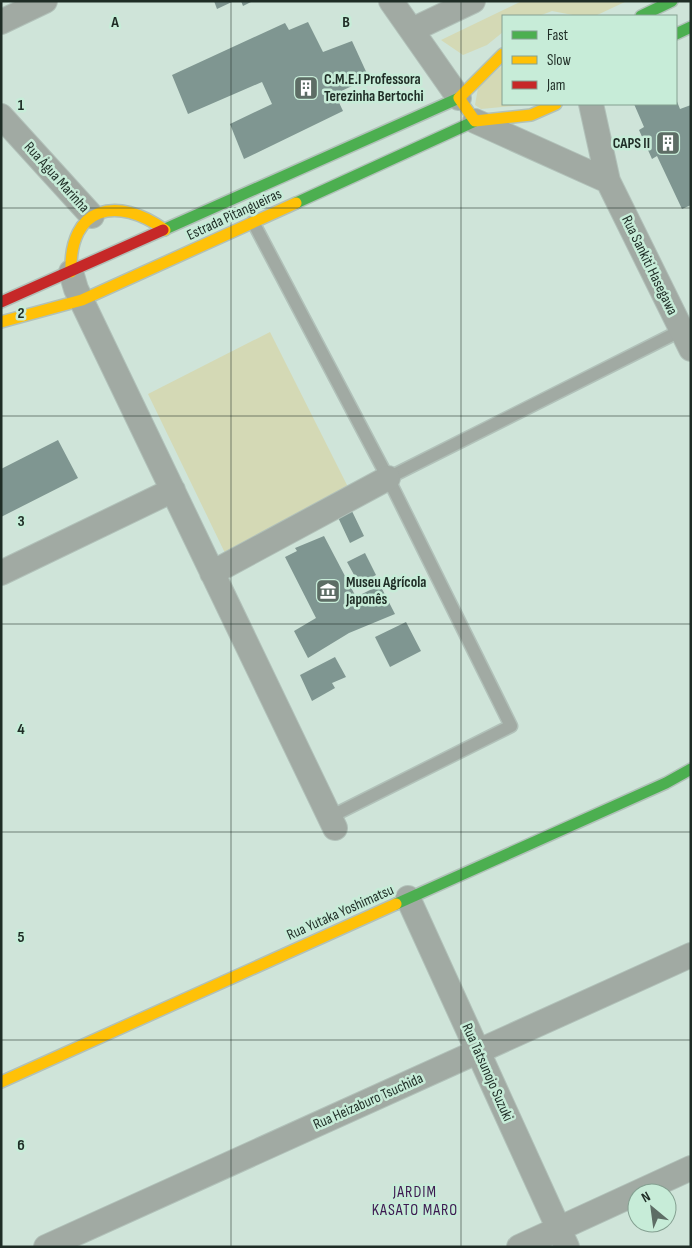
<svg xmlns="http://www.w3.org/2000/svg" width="692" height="1248" viewBox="0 0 692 1248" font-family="'Sofia Sans Condensed',sans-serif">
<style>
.green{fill:#d4d9b5}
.building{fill:#7f9691}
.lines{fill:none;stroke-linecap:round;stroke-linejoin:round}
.lane-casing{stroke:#b1c1b9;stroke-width:15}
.street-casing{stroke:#b1c1b9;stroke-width:26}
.fast-casing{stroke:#b1c1b9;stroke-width:14}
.slow-casing{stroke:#b1c1b9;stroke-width:14}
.jam-casing{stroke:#b1c1b9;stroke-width:14}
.lane{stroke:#a1aaa3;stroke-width:12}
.street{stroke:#a1aaa3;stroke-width:24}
.fast{stroke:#4caf50;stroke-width:11}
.slow{stroke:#ffc107;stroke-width:11}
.jam{stroke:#c62828;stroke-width:11}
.grid{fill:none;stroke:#1f2d26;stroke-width:1;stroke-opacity:0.55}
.labels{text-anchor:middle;stroke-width:5;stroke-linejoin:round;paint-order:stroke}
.poi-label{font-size:15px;font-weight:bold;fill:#1f2d26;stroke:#c7ecd8;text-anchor:start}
.street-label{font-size:15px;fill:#1f2d26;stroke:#c7ecd8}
.neighbourhood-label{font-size:16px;letter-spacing:1px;fill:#3c1950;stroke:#c7ecd8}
.grid-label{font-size:16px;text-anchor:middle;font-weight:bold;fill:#1f2d26;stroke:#c7ecd8;stroke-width:5;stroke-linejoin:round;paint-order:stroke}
</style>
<rect width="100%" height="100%" fill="#cfe4d9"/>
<path class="green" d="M522 1H627L595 16H578L552 11 539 16H503V32L487 45 463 55 441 40Z
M503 65V104H535L481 109 475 105 478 88Z
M270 332 348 487 225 553 148 394Z"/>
<path class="building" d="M214 1H234L217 9Z
M241 1H253L243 6Z
M308 22 323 52 352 41 369 78 335 94 343 111 244 159 230 124 272 104 262 82 188 114 172 75 285 23 289 30Z
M676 99 680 109 691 105V205L682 209 657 156 652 159 639 130 644 127 634 104H676Z
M58 440 78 478 1 517V469Z
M350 507 364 536 350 543 336 513Z
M324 536 356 597 380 585 395 614 349 633 308 658 294 631 316 618 285 557 297 551 295 548Z
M365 553 376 575 359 584 347 562Z
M406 622 421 651 390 667 375 637Z
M335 657 346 677 332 683 335 688 312 701 300 675Z"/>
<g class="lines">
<defs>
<path id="lane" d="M253 222 388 478 511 726 330 817
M388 478 682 330"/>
<path id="street" d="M391 1 459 98
M1 22 45 1
M412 30 473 1
M591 104 608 181 691 349
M1 116 92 216
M475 121 608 181
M71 272 76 289 335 828
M1 573 173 490
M212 573 388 478
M408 898 567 1247
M46 1247 691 955
M519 1247 691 1168"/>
<path id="fast" d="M641 16 672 1
M676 34 691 27
M296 203 475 121
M163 230 459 98
M396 904 666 783 691 769"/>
<path id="slow" d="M503 54 459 98 475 121 531 115 556 104
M71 272C69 206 117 195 165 230
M1 322 82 300 296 203
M1 1082 396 904"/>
<path id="jam" d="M1 302 163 230"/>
</defs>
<use href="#lane" class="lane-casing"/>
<use href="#street" class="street-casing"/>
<use href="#fast" class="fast-casing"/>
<use href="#slow" class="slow-casing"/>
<use href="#jam" class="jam-casing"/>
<use href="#lane" class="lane"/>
<use href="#street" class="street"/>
<use href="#fast" class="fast"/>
<use href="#slow" class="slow"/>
<use href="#jam" class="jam"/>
</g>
<path class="grid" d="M231 1V1247M461 1V1247M1 208H691M1 416H691M1 624H691M1 832H691M1 1040H691"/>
<defs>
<symbol id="building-square" viewBox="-11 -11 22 22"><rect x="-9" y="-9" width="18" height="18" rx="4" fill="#5d6d65" stroke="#c7ecd8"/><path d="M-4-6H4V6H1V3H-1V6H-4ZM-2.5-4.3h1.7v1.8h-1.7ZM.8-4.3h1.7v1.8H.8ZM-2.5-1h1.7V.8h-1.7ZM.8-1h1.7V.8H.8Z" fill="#fff"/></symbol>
<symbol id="museum-square" viewBox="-11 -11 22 22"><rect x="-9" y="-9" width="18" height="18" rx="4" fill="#5d6d65" stroke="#c7ecd8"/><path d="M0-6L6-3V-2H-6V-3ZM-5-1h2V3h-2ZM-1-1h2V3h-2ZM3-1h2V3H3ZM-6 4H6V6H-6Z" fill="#fff"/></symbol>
</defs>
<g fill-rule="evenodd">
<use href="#building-square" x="292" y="74" width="28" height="28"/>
<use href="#building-square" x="654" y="129" width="28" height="28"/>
<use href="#museum-square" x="314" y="577" width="28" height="28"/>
</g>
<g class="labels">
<g class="poi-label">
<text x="324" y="84">C.M.E.I Professora<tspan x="324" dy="17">Terezinha Bertochi</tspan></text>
<text x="650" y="148" text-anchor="end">CAPS II</text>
<text x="346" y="587">Museu Agrícola<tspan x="346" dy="17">Japonês</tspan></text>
</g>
<g class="street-label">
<text transform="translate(57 177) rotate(48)" y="5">Rua Água Marinha</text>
<text transform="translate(234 214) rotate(-25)" y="5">Estrada Pitangueiras</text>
<text transform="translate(650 265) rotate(64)" y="5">Rua Sankiti Hasegawa</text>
<text transform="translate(340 912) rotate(-24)" y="5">Rua Yutaka Yoshimatsu</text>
<text transform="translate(488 1072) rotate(66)" y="5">Rua Tatsunojo Suzuki</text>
<text transform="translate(368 1101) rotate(-24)" y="5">Rua Heizaburo Tsuchida</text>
</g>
<g class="neighbourhood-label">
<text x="415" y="1197">JARDIM<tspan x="415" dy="18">KASATO MARO</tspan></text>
</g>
</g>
<g class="grid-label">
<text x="115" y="27">A</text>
<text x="346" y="27">B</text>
<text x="21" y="110">1</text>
<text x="21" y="318">2</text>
<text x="21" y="526">3</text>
<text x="21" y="734">4</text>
<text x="21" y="942">5</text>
<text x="21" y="1150">6</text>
</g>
<rect width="692" height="1248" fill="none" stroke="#1f2d26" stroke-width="5"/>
<rect x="502" y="15" width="175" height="90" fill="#c7ecd8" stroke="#84a091"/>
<rect x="512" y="31" width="25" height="8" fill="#4caf50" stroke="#84a091"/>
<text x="547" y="40" font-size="15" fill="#1f2d26">Fast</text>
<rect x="512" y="56" width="25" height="8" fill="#ffc107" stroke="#84a091"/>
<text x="547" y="65" font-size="15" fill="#1f2d26">Slow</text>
<rect x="512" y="81" width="25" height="8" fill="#c62828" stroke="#84a091"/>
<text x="547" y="90" font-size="15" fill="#1f2d26">Jam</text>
<g transform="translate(652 1208) rotate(331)"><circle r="24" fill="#c7ecd8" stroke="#84a091"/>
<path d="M0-4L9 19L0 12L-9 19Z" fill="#5d6d65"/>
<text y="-8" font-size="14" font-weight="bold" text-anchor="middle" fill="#1f2d26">N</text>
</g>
</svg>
